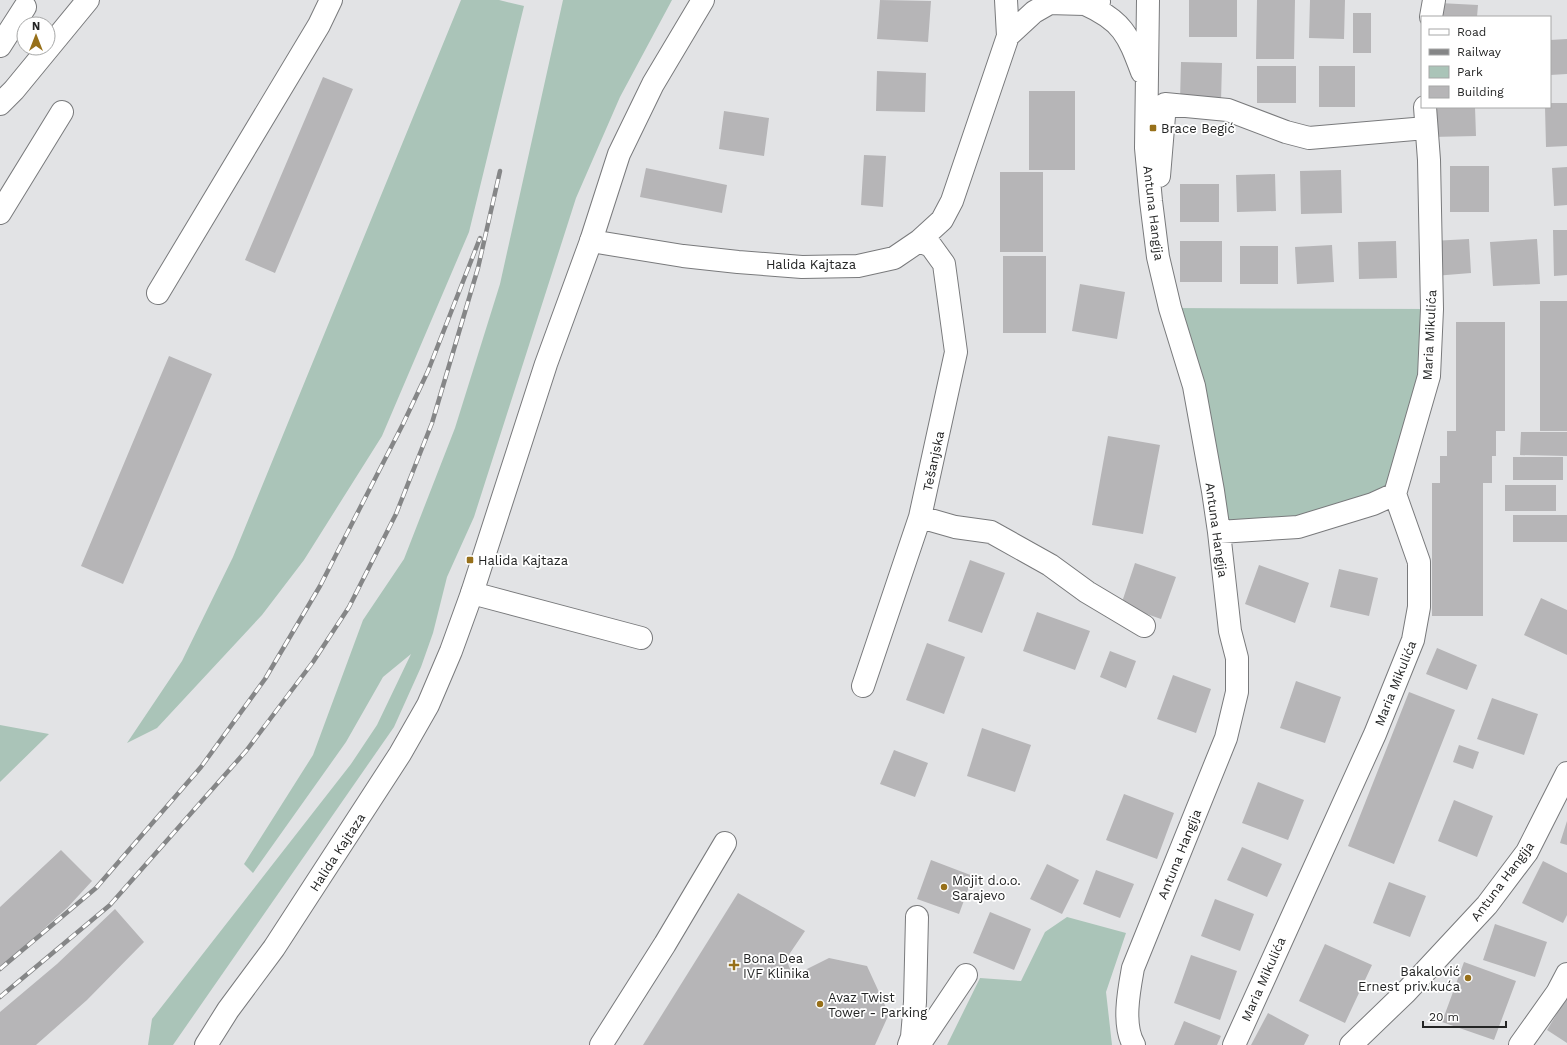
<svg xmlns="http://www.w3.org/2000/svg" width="1567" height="1045" viewBox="0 0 1567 1045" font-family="'Work Sans',sans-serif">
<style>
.green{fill:#aac4b8}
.building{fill:#b6b5b7}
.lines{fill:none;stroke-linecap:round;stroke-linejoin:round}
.minor-casing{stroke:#797a7c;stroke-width:24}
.major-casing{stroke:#797a7c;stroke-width:24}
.minor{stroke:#fff;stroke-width:22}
.major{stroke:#fff;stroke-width:22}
.rail-casing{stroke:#858687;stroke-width:4.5}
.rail{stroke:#fff;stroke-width:3;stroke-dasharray:9;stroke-linecap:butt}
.poi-dot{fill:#97701a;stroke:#fff;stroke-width:1.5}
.labels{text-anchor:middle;stroke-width:3.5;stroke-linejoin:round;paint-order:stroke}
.poi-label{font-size:13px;fill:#242525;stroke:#fff;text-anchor:start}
.street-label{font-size:13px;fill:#242525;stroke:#fff}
</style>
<rect width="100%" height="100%" fill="#e2e3e5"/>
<path class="green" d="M461 0H499L524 6 469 232 382 436 304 560 262 615 157 728 127 743 182 661 233 557Z
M563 0H672L620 97 576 198 474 517 447 577 433 633 421 667 394 727 173 1045H148L152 1019 351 764 377 725 411 654 383 677 346 742 253 873 244 864 313 755 363 620 404 559 455 428 500 284Z
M1170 308 1432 309 1395 494 1297 524 1210 529Z
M0 725 49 734 0 782Z
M1067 917 1126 933 1106 992 1112 1045H947L980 978 1021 981 1045 932Z"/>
<path class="building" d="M880 0 931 1 928 42 877 39Z
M1189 0H1237V37H1189Z
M1257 0H1295L1294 59H1256Z
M1310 0H1345L1344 39 1309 38Z
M1439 3 1478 5 1477 17H1439Z
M1353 13H1371V53H1353Z
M1567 39V74L1550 75V40Z
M1181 62 1222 63 1221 102 1180 101Z
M1257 66H1296V103H1257Z
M1319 66H1355V107H1319Z
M877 71 926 73 925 112 876 111Z
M323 77 353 89 275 273 245 260Z
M1029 91H1075V170H1029Z
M1550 103H1567V146L1546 147 1545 107H1550Z
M1431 107H1475L1476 136 1431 137Z
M724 111 769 118 764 156 719 149Z
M864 155 886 156 883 207 861 205Z
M1450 166H1489V212H1450Z
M1567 167V205L1554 206 1552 168Z
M646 168 727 185 722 213 640 197Z
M1341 170 1342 213 1301 214 1300 171Z
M1000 172H1043V252H1000Z
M1275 174 1276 211 1237 212 1236 175Z
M1180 184H1219V222H1180Z
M1553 230H1567V275L1554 276Z
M1469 239 1471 273 1434 276 1432 241Z
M1537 239 1540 284 1493 286 1490 242Z
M1180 241H1222V282H1180Z
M1396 241 1397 278 1359 279 1358 242Z
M1332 245 1334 282 1297 284 1295 247Z
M1240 246H1278V284H1240Z
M1003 256H1046V333H1003Z
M1080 284 1125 292 1117 339 1072 331Z
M1540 301H1567V431H1540Z
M1456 322H1505V431H1496V456H1492V483H1483V616H1432V483H1440V456H1447V431H1456Z
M169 356 212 374 123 584 81 566Z
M1521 432H1567V456L1520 455Z
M1108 436 1160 445 1143 534 1092 525Z
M1513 457H1563V480H1513Z
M1505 485H1556V511H1505Z
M1513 515H1567V542H1513Z
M970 560 1005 573 982 633 948 621Z
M1135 563 1176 577 1161 619 1121 605Z
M1259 565 1309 583 1295 623 1245 604Z
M1339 569 1378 578 1369 616 1330 607Z
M1541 598 1567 610V655L1524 635Z
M1037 612 1090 631 1075 670 1023 651Z
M927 643 965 657 944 714 906 700Z
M1437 648 1477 665 1467 690 1426 674Z
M1110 651 1136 661 1126 688 1100 677Z
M1173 675 1211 689 1196 733 1157 719Z
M1296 681 1341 697 1325 743 1280 728Z
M1409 692 1455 710 1394 864 1348 846Z
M1492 698 1538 714 1524 755 1477 739Z
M982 728 1031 745 1015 792 967 776Z
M1459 745 1479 752 1473 769 1453 762Z
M894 750 928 763 915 797 880 784Z
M1258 782 1304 800 1288 840 1242 823Z
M1124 794 1174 813 1157 859 1106 840Z
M1454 800 1493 816 1477 857 1438 841Z
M1567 821V845L1560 843Z
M1242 847 1282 864 1267 897 1227 880Z
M61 850 92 881 68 907 0 968V907Z
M931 860 973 876 959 914 917 899Z
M1543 861 1567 873V915L1563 923 1522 903Z
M1047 864 1079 880 1062 914 1030 899Z
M1096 870 1134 884 1120 918 1083 904Z
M1389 882 1426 896 1410 937 1373 923Z
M738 893 805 931 786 959 793 976 829 958 867 966 889 1014 875 1045H643Z
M1215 899 1254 914 1240 951 1201 936Z
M115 909 144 942 87 1000 36 1045H0V1012L57 964Z
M990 912 1031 929 1014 970 973 953Z
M1495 924 1547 942 1535 977 1483 960Z
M1325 944 1372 965 1345 1023 1299 1001Z
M1191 955 1237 971 1220 1020 1174 1003Z
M1464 962 1516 981 1494 1040 1442 1022Z
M1567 997V1043L1547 1030Z
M1268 1013 1309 1035 1304 1045H1251Z
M1184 1021 1221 1036 1217 1045H1174Z"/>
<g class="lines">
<defs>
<path id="minor" d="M1048 3 1085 4 1099 2
M1085 4C1123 21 1128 35 1142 72
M1431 17 1434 0
M1008 36 1034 12 1055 0
M0 46 25 7
M0 104 14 90 88 0
M1159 176 1165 104 1228 110 1286 132 1309 138 1426 128
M0 213 62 112
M591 241 683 256 738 262 802 267 858 266 894 258 919 241 942 220 952 201 1008 36 1006 0
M158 293 319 25 331 0
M920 517 955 527 991 532 1050 565 1087 592 1144 626
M1219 532 1298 527 1373 504 1395 494
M472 593 641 638
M863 686 920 517 956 352 944 264 931 246 919 241
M601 1045 665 944 725 843
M909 1045 912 1037 915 1002 917 917
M919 1045 966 975
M1134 1045C1122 1025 1129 990 1133 968L1226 738 1237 692V658L1230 631 1219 532 1213 491 1194 386 1170 308 1158 257 1151 201 1146 148 1148 0
M1234 1045 1375 734 1413 640 1419 607V562L1395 494 1429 376 1432 309 1429 160 1425 107
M1351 1045 1406 992 1487 905 1527 852 1567 773
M1520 1045 1557 993 1567 974"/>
<path id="major" d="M206 1045 228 1010 274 948 400 754 428 705 451 651 472 593 546 364 591 241 619 154 653 84 703 0"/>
</defs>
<use href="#minor" class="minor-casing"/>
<use href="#major" class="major-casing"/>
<use href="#minor" class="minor"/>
<use href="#major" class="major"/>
<defs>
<path id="rail" d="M0 969 96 888 201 767 265 679 320 586 403 424 428 371 480 238
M0 997 110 905 246 751 313 662 349 607 396 514 432 423 478 268 500 171"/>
</defs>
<use href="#rail" class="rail-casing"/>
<use href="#rail" class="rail"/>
</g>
<g class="poi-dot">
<rect x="1149" y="124" width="8" height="8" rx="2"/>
<rect x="466" y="556" width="8" height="8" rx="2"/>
<circle cx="944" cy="887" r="4"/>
<path d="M732 959h4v4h4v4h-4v4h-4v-4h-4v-4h4z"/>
<circle cx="1468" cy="978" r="4"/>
<circle cx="820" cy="1004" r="4"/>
</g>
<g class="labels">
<g class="poi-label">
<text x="1161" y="133">Brace Begić</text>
<text x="478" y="565">Halida Kajtaza</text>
<text x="952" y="885">Mojit d.o.o.<tspan x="952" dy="15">Sarajevo</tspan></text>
<text x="743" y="963">Bona Dea<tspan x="743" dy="15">IVF Klinika</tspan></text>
<text x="1460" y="976" text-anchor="end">Bakalović<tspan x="1460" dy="15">Ernest priv.kuća</tspan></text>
<text x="828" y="1002">Avaz Twist<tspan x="828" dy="15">Tower - Parking</tspan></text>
</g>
<g class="street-label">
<text transform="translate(1154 213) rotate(83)" y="5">Antuna Hangija</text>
<text x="811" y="269">Halida Kajtaza</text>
<text transform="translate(1429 335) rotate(-87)" y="5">Maria Mikulića</text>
<text transform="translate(933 461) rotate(-78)" y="5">Tešanjska</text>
<text transform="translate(1217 530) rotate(82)" y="5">Antuna Hangija</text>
<text transform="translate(1395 683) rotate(-68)" y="5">Maria Mikulića</text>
<text transform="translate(337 852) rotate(-57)" y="5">Halida Kajtaza</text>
<text transform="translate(1179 854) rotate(-68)" y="5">Antuna Hangija</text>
<text transform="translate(1502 881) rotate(-53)" y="5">Antuna Hangija</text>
<text transform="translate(1263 979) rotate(-66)" y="5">Maria Mikulića</text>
</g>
</g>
<rect x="1421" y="16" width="130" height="92" fill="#ffffff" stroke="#a7a8a8"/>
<rect x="1429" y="29" width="20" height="6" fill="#ffffff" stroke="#a7a8a8"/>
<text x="1457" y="36" font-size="12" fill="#242525">Road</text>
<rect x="1429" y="49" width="20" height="6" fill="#858687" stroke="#a7a8a8"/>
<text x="1457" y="56" font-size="12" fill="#242525">Railway</text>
<rect x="1429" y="66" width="20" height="12" fill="#aac4b8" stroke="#a7a8a8"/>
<text x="1457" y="76" font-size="12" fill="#242525">Park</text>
<rect x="1429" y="86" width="20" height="12" fill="#b6b5b7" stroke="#a7a8a8"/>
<text x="1457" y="96" font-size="12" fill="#242525">Building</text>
<g transform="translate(36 36)"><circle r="19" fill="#ffffff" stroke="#a7a8a8"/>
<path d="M0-3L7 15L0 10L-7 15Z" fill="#97701a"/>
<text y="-6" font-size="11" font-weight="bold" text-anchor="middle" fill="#242525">N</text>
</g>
<path d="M1423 1021v6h83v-6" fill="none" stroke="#242525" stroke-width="2"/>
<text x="1429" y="1021" font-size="12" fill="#242525" stroke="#ffffff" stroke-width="3" paint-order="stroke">20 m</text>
</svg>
